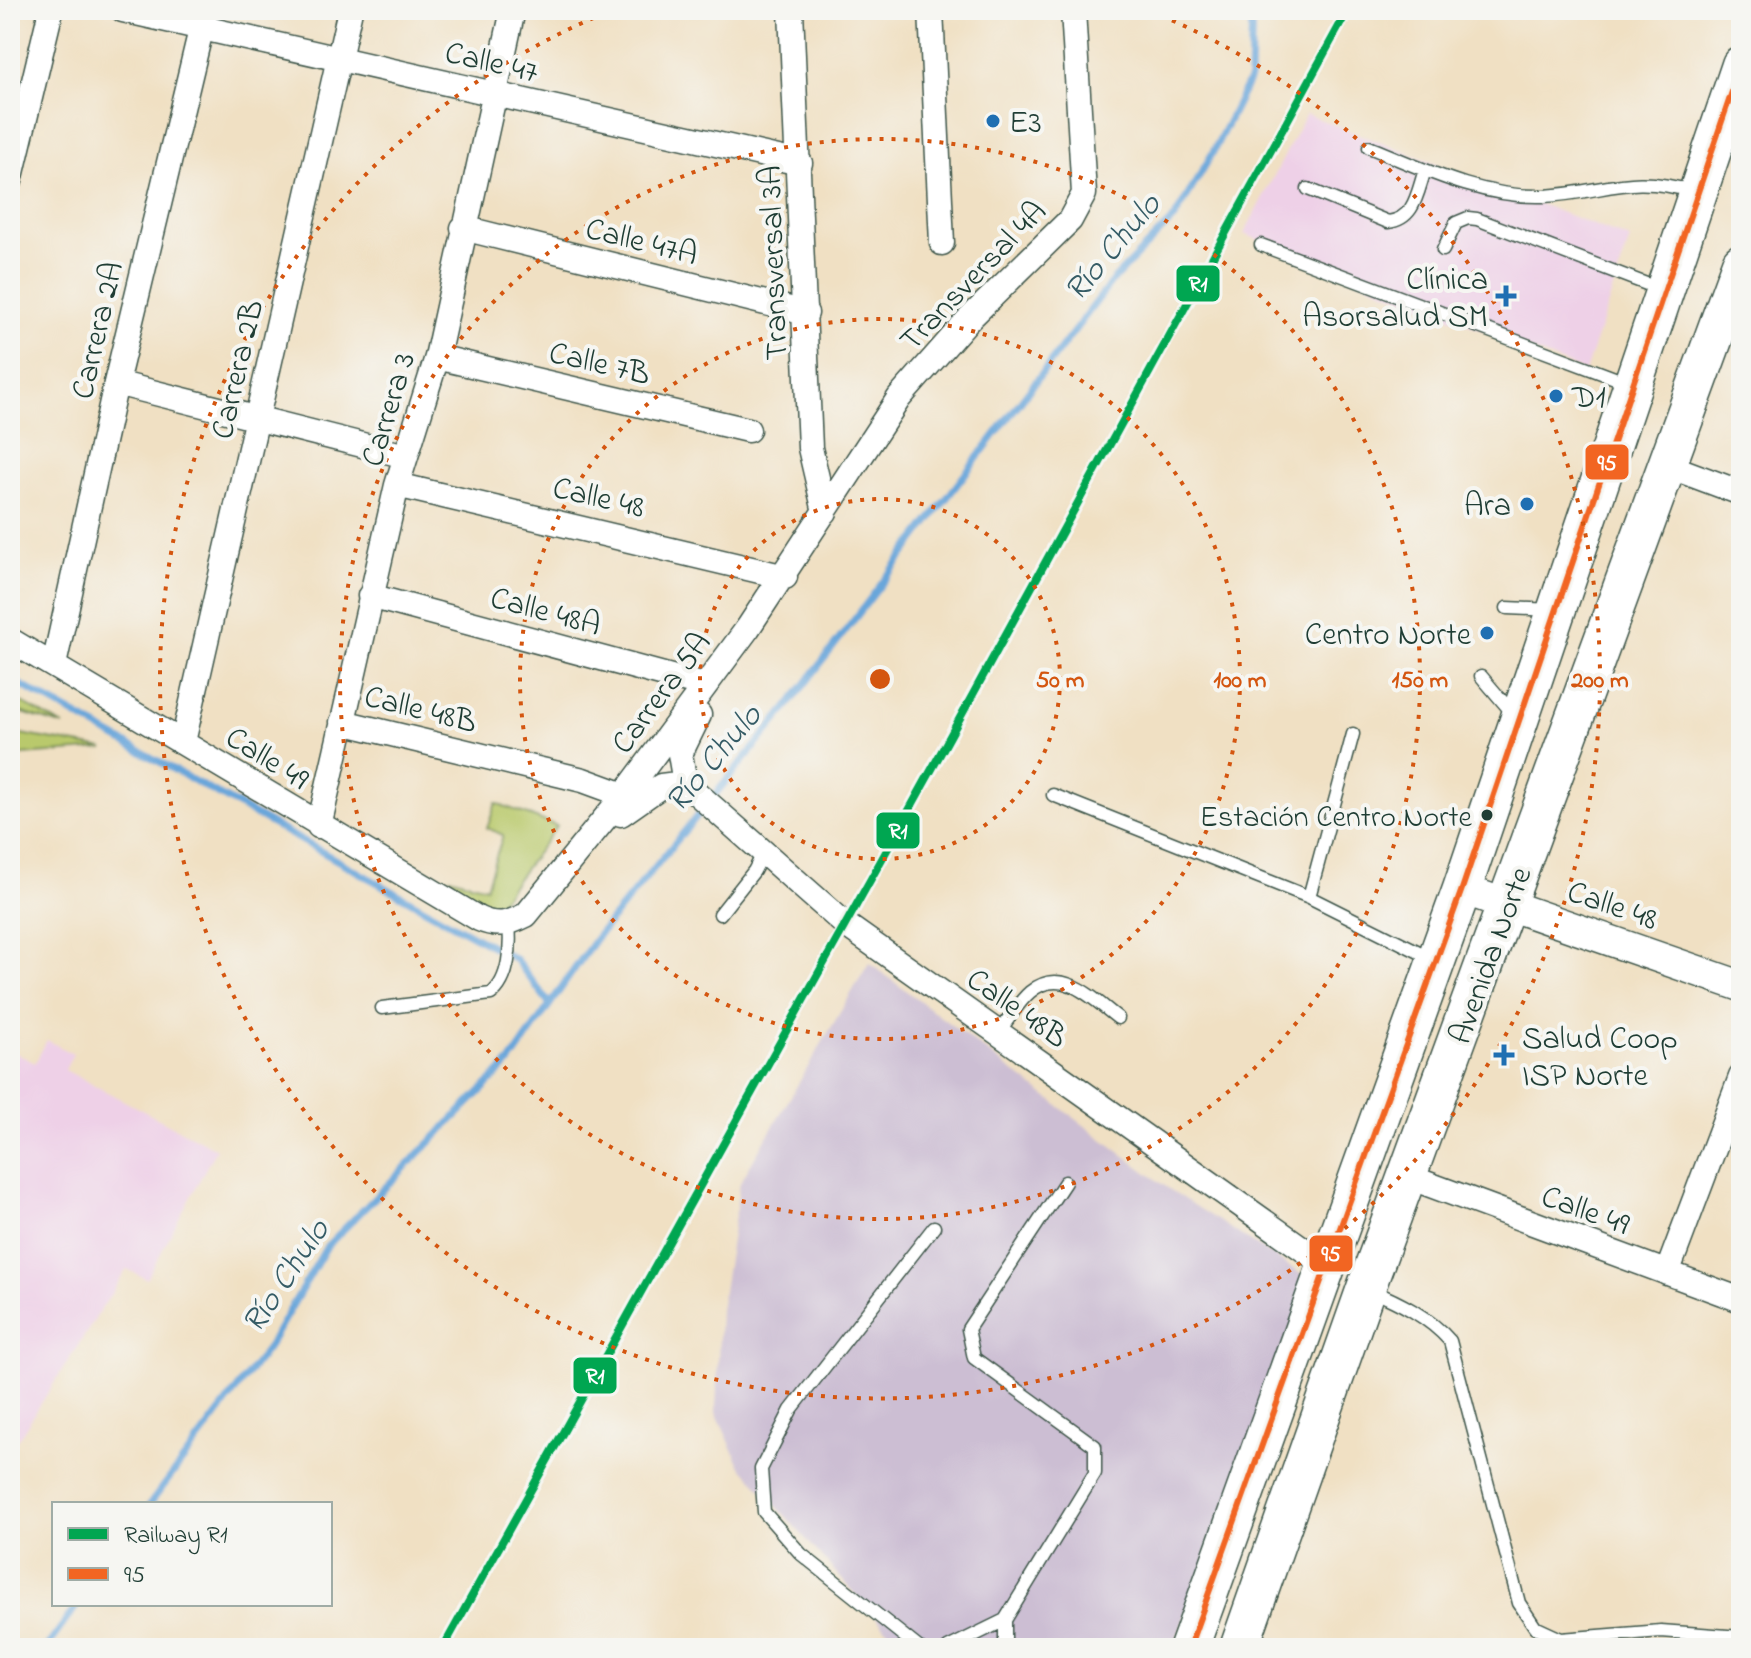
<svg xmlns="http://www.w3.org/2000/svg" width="1751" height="1658" viewBox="0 0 1751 1658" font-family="'Indie Flower',sans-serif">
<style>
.built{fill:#eed0e7}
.industrial{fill:#ccbed3}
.green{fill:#b9c96c;stroke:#6c8350;stroke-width:2}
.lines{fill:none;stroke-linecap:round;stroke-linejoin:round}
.stream{stroke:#69a6da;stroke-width:7}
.service-casing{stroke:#3e5549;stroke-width:15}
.minor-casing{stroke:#3e5549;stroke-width:27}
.tertiary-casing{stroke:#3e5549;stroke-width:33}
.primary-casing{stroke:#3e5549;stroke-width:41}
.service{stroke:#fff;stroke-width:12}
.minor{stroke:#fff;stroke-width:24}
.tertiary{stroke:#fff;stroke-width:30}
.primary{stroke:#fff;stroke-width:38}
.bus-1-casing{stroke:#f6f6f2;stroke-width:12}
.bus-1{stroke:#f26522;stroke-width:6}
.rail-1-casing{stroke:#f6f6f2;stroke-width:14}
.rail-1{stroke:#00a651;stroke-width:8}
.ring{fill:none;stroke:#d45610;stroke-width:4;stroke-dasharray:4 8}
.poi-dot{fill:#1f6fb2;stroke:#f6f6f2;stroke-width:3}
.bus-dot{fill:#1f3d34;stroke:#f6f6f2;stroke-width:3}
.labels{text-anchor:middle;stroke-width:8;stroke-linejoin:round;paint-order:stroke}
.bus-label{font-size:30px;fill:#1f3d34;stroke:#f6f6f2;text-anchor:end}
.street-label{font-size:32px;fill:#1f3d34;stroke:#f6f6f2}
.poi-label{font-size:32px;fill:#1f3d34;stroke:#f6f6f2;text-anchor:start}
.water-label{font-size:34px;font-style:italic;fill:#355c66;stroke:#f6f6f2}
.centre{fill:#d45610;stroke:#f6f6f2;stroke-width:4}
.ring-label{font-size:24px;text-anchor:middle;font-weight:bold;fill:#d45610;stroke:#f6f6f2;stroke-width:8;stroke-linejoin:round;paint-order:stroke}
.line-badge{stroke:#f6f6f2;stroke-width:3}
.badge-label{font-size:22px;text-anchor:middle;font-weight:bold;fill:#fff}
</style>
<rect width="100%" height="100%" fill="#f6f6f2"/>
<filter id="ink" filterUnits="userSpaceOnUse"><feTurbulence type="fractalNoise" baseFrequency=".0125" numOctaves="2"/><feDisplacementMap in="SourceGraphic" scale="16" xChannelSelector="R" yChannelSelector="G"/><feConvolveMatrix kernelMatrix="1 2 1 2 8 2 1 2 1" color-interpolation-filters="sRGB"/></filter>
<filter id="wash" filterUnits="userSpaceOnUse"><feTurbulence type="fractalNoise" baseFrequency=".006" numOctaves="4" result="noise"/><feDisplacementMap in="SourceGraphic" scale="32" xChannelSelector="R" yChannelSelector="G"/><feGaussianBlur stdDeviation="1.8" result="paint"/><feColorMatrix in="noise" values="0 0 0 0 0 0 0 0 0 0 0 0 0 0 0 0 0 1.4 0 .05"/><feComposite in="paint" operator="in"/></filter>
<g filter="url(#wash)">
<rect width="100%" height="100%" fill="#f0e0c3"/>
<path class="built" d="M1306 114 1630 239 1585 372 1244 234Z
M47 1040 73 1054 65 1070 216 1149 147 1279 127 1269 10 1452V1050L35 1063Z"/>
<path class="industrial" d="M869 963 1169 1189 1312 1281 1173 1648H922L887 1630 740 1465 716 1413 720 1310 740 1183Z"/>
<path class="green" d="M10 696 64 726 10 709Z
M10 732 104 749 10 756Z
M496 803 557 826 498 904C482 906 452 895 450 877L486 887 503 835 487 828Z"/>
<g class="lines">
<path class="stream" d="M10 679 515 959 550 1004
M150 1504 267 1349 327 1246 510 1062 596 938 786 709 1113 280 1175 217 1212 154 1250 78 1252 10
M46 1648 78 1604"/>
</g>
</g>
<g filter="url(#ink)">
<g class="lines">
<defs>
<path id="service" d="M1369 147C1425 170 1482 198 1544 196 1606 193 1628 172 1694 192
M1308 189 1388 222C1415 219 1417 193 1425 170
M1261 245 1628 383
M1443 250 1456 223 1468 218 1477 219 1662 290
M1507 608 1553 610
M1481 676 1515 716
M1353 734 1309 897 1433 959
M1053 795 1309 897
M720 914 754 871 765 850
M382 1008 491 994C510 980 511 945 509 924
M998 1032C1009 1020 1017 1003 1030 992 1062 965 1093 999 1118 1018
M1370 1290C1399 1302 1429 1317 1450 1341L1519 1603 1535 1627 1561 1639 1661 1631 1741 1637
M919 1648 801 1554 764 1512 761 1469 791 1410 934 1227
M948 1648 1005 1620
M1005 1648V1620L1095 1473V1446L974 1358 968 1329 1065 1182"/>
<path id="minor" d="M123 10 800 163
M791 10 810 448 825 512
M931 10 942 243
M10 181 51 10
M463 228 806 313
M437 357 748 430
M116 383 406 456
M1669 466 1741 493
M397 485 785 577
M370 596 705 686
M10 640 479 919C497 927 508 924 526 915L624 795 748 628 899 398 967 321 1070 220 1084 194 1073 10
M54 665 116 383 205 13
M699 715 680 754 685 783 846 925 1327 1266
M342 722 583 780 624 795
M183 742 350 10
M621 814 661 786 685 783
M319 826 397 485 437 357 513 10
M1409 1177 1741 1300
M1667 1273 1741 1077"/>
<path id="tertiary" d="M1462 889 1741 986"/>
<path id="primary" d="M1189 1648 1462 889 1741 65
M1239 1648 1366 1288 1741 263"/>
</defs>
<use href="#service" class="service-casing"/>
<use href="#minor" class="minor-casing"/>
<use href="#tertiary" class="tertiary-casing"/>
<use href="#primary" class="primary-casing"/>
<use href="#service" class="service"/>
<use href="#minor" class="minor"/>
<use href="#tertiary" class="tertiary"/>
<use href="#primary" class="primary"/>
<defs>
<path id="bus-1" d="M1189 1648 1462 889 1741 65"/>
</defs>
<use href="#bus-1" class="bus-1-casing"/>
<use href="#bus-1" class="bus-1"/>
<defs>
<path id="rail-1" d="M443 1648 932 769 1348 10"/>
</defs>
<use href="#rail-1" class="rail-1-casing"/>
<use href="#rail-1" class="rail-1"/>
</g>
</g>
<g class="ring">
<circle cx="880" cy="679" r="180"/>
<circle cx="880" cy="679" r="360"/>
<circle cx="880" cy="679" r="540"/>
<path d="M1150 11A720 720 0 1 1 610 11"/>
</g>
<g class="poi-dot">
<circle cx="993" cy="121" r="8"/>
<path d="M1502 284h8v8h8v8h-8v8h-8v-8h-8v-8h8z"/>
<circle cx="1556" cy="396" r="8"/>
<circle cx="1527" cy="504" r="8"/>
<circle cx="1487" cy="633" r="8"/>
<path d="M1500 1043h8v8h8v8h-8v8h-8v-8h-8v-8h8z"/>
</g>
<circle class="bus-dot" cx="1487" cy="815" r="7"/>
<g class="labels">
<g class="bus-label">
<text x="1472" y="826">Estación Centro Norte</text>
</g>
<g class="street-label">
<text transform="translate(492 61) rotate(13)" y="11">Calle 47</text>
<text transform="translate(642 240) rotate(14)" y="11">Calle 47A</text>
<text transform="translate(772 263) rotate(-92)" y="11">Transversal 3A</text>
<text transform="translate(972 275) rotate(-46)" y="11">Transversal 4A</text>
<text transform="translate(96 330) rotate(-77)" y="11">Carrera 2A</text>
<text transform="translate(600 362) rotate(13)" y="11">Calle 7B</text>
<text transform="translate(236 369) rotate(-77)" y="11">Carrera 2B</text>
<text transform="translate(387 409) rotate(-73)" y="11">Carrera 3</text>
<text transform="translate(599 496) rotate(13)" y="11">Calle 48</text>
<text transform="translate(546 610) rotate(15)" y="11">Calle 48A</text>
<text transform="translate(660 692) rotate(-53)" y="11">Carrera 5A</text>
<text transform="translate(421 708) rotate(14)" y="11">Calle 48B</text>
<text transform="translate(268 757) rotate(32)" y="11">Calle 49</text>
<text transform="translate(1613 904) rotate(19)" y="11">Calle 48</text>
<text transform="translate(1489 955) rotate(-70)" y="11">Avenida Norte</text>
<text transform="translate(1018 1007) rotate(35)" y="11">Calle 48B</text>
<text transform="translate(1586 1209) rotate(20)" y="11">Calle 49</text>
</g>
<g class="poi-label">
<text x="1009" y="132">E3</text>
<text x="1488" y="289" text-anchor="end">Clínica<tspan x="1488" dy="37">Asorsalud SM</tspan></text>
<text x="1572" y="407">D1</text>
<text x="1511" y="515" text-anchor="end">Ara</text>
<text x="1471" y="644" text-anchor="end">Centro Norte</text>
<text x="1522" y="1048">Salud Coop<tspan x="1522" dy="37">ISP Norte</tspan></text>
</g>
<g class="water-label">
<text transform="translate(1111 246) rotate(-50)" y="12">Río Chulo</text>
<text transform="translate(712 757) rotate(-50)" y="12">Río Chulo</text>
<text transform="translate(284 1275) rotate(-56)" y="12">Río Chulo</text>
</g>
</g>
<circle cx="880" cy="679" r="12" class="centre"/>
<g class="ring-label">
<text x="1060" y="687">50 m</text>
<text x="1240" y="687">100 m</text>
<text x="1420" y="687">150 m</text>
<text x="1600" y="687">200 m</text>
</g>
<g class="line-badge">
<rect x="1175" y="264" width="46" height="39" rx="8" fill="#00a651"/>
<rect x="1584" y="443" width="46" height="38" rx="8" fill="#f26522"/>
<rect x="875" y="811" width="46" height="39" rx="8" fill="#00a651"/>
<rect x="1308" y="1234" width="46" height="39" rx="8" fill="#f26522"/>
<rect x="572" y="1356" width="46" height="39" rx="8" fill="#00a651"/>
</g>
<g class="badge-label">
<text x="1198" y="291">R1</text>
<text x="1607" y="470">95</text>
<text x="898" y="838">R1</text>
<text x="1331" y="1261">95</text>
<text x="595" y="1383">R1</text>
</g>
<rect width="1751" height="1658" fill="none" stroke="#f6f6f2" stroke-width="40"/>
<rect x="52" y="1502" width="280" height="104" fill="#f6f6f2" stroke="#a0aca6" stroke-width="2"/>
<rect x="68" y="1528" width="40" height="12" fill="#00a651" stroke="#a0aca6" stroke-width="2"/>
<text x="124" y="1542" font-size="24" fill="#1f3d34">Railway R1</text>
<rect x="68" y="1568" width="40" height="12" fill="#f26522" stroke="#a0aca6" stroke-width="2"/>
<text x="124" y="1582" font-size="24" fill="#1f3d34">95</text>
</svg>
